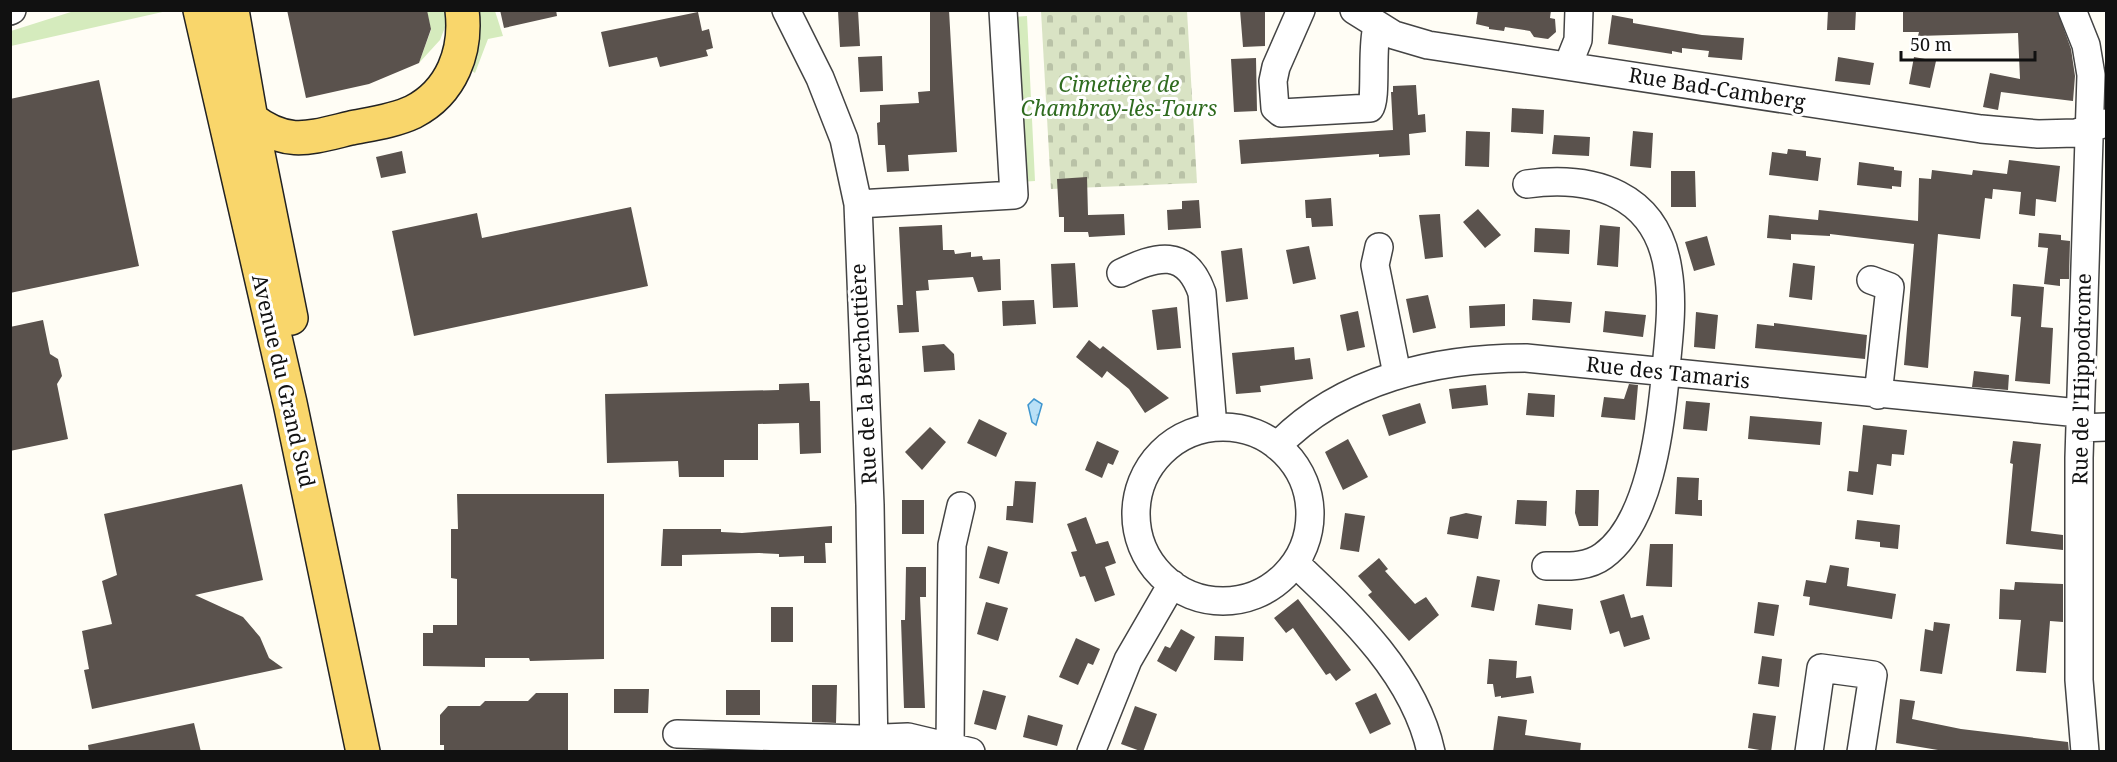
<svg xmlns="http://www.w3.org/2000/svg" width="2117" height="762" viewBox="0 0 2117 762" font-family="'Noto Serif',serif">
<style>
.grass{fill:#d5ebbd}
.cemetery{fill:url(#cemetery-stones)}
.water{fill:url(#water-ripples);stroke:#3f96cf;stroke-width:1.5}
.building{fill:#5a524d}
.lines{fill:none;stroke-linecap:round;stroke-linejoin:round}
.minor-casing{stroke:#444;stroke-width:30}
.major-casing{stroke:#222;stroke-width:36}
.minor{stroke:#fff;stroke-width:27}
.major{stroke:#f9d66b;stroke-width:33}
.labels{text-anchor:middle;stroke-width:6;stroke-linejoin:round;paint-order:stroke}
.park-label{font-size:21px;font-style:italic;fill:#2f6b1f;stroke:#fff}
.street-label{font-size:21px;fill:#111;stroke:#fff}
</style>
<defs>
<pattern id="cemetery-stones" width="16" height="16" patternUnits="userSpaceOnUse" patternTransform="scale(1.5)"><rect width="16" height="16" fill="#d9e3c4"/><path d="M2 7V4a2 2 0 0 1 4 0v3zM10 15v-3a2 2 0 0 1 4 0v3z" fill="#b9c2a7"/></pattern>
<pattern id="water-ripples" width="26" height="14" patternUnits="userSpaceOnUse" patternTransform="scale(1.5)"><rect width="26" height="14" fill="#b9e0f7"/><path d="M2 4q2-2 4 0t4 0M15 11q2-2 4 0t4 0" fill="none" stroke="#9ebfd3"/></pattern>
</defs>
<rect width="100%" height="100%" fill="#fffdf5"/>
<path class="grass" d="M74 11V10L167 11 11 46V31Z
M427 11 451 12 440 40 419 63 431 30Z
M466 11H495L503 36 488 39 475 73 464 66Z
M1027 16 1035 181 1019 182 1010 17Z"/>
<path class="cemetery" d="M1041 11H1187L1197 183 1051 189Z"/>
<path class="water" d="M1034 399 1042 404 1036 425 1032 422 1028 405Z"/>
<path class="building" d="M287 10H427L431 29 419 63 369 84 306 98Z
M500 10H556L557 16 504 28Z
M849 10H858L860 46 840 47 838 11Z
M930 10H949L957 152 908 155 909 171 887 172 885 145H878L877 123 880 122V105L919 103 918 92 930 91Z
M1240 10H1265V46L1243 47Z
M1478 10H1551L1550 18 1555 19 1556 32 1548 39 1534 37 1530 31 1505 27 1504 31 1489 29V27L1476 24Z
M1828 10H1856L1855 30H1827Z
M1903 10H2057L2071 49 2075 76 2073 101 2001 92 1998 110 1983 107 1990 73 2020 79 2018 33 1918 36 1919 32H1903Z
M698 12 702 31 709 29 713 48 706 50 708 56 660 67 657 57 609 67 601 32Z
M1612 15 1633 19V23L1702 35 1744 38 1742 60 1708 57 1709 51 1682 48V53L1672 51V54L1608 44Z
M882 56 883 91 860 92 858 57Z
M1838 57 1874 63 1870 85 1835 81Z
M1914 57 1936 61 1930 88 1909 84Z
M1256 58 1257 111 1234 112 1231 59Z
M99 80 139 266 10 293V99Z
M1416 85 1418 115 1425 114 1426 132 1409 134 1410 155 1379 157V154L1241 164 1239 140 1393 130 1391 92H1393V86Z
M1512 108 1544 110 1543 134 1511 132Z
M1466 131 1490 132 1489 167 1465 166Z
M1633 131 1653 133 1651 168 1630 166Z
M1554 135 1590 137 1589 156 1552 154Z
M1788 149 1806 151V156L1821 158 1818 181 1769 175 1772 152 1787 154Z
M402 151 406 173 381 178 376 157Z
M2009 160 2060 166 2056 202 2036 199 2035 216 2019 214 2021 192 1993 189 1992 199 1985 198 1980 239 1938 234 1928 368 1904 365 1914 244 1830 234V236L1791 234V240L1767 238 1769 215 1818 220 1819 210 1918 221 1919 178 1931 179 1932 170 1972 175 1973 170 2007 174Z
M1859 162 1894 167V170L1902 171 1901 187 1892 186V189L1857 185Z
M1671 171H1695L1696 207H1671Z
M1087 177 1088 215 1124 214 1125 235 1089 237 1088 232H1064V217H1059L1057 179Z
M1331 198 1333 226 1312 227 1311 218H1306L1305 200Z
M1199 200 1201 228 1168 230 1167 210 1182 209V201Z
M631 207 648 286 414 336 392 231 477 213 482 238Z
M1478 209 1501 235 1485 248 1463 222Z
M1440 214 1443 257 1425 259 1419 215Z
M942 225 943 250H954L955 254 971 252V257L982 256 983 260 1000 259 1001 290 978 292 973 277 928 280 929 290 916 291 919 332 899 333 897 305H903L899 227Z
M1600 225 1620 227 1618 267 1597 265Z
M1535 228 1570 230 1569 254 1534 252Z
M2039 233 2061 235V240L2070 241 2069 279H2060V286L2044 284 2048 248 2038 247Z
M1707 236 1715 265 1694 271 1685 242Z
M1309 246 1316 279 1293 284 1286 250Z
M1242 248 1248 299 1226 302 1221 251Z
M1075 263 1078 307 1053 308 1051 264Z
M1793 263 1815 266 1812 300 1789 297Z
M2013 284 2044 287 2041 327 2053 328 2050 384 2015 381 2021 317 2011 316Z
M1428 295 1436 328 1413 333 1406 299Z
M1533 299 1572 302 1570 323 1532 320Z
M1034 300 1036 324 1003 326 1002 301Z
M1505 304V326L1470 328 1469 306Z
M1177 307 1181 348 1157 350 1152 310Z
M1358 311 1365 347 1347 351 1340 315Z
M1605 311 1646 315 1643 337 1603 332Z
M1696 312 1718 315 1715 349 1694 347Z
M43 320 50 354 58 359 62 376 57 384 68 439 10 451V327Z
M1774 323 1867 335 1865 359 1755 348 1757 324 1774 326Z
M1089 340 1100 349 1103 346 1169 398 1145 413 1129 389 1107 371 1102 378 1076 357Z
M944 344 954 354 955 370 924 372 922 346Z
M1294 347 1295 360 1310 358 1313 379 1260 386 1261 392 1236 394 1232 353Z
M1974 371 2009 375 2008 390 1972 387Z
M809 383 810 401H820L821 453 800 454 799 423 758 424V460H724V477H679L678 461 607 463 605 394 779 390V384Z
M1629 384 1638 385 1635 420 1601 417 1604 397 1624 399Z
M1486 385 1488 405 1452 409 1449 389Z
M1528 393 1555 395 1554 417 1526 415Z
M1686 401 1710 403 1707 431 1683 429Z
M1420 403 1426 423 1389 436 1382 415Z
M1750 416 1822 422 1820 445 1748 439Z
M979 419 1007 433 996 457 967 443Z
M1863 425 1907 430 1904 455 1892 454 1891 466 1877 464 1873 495 1847 491 1849 471 1858 472Z
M930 427 946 442 922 470 905 452Z
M1348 439 1368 477 1343 490 1325 452Z
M1097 441 1119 451 1113 465 1108 463 1102 478 1085 470Z
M2013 441 2041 444 2031 531 2063 535V550L2006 544 2013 464 2010 463Z
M1677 477 1699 478 1698 500H1702V516L1675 514Z
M1015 481 1036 482 1033 523 1006 520 1007 506H1013Z
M242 484 263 580 195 595 243 617 260 637 269 658 283 668 92 709 84 670 89 669 82 631 112 624 102 581 117 575 104 514Z
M1576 490H1599L1598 526H1579L1575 513Z
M457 494H604V659L530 661 529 658H485V667L423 666V633H433V625H457V579L451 578V529H458Z
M902 500H924V534H902Z
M1517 500 1547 501 1546 526 1515 524Z
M1345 513 1365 516 1359 552 1340 549Z
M1466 513 1482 516 1478 539 1447 534 1450 517Z
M1086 517 1096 544 1108 541 1116 563 1105 567 1115 595 1095 602 1085 576 1080 577 1071 552 1077 551 1067 524Z
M1857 520 1900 525 1898 549 1880 547V542L1855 539Z
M832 526V543H825L826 563H804V556L779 557V554L759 553 682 555V566H661L663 529H721V532L742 533Z
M1650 544H1673L1672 587 1646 586Z
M988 546 1008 552 999 584 979 578Z
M1379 558 1388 569 1385 571 1415 604 1426 597 1439 615 1409 641 1368 595 1372 592 1358 576Z
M1830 565 1849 568 1847 586 1896 594 1892 619 1809 605 1810 597 1803 596 1806 580 1826 583Z
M906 567H926V597H920L925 708H904L901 620H905Z
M1477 576 1500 580 1494 611 1471 607Z
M2015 582 2063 584V622L2050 621 2046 673 2016 671 2021 620 1999 619 2000 589 2014 590Z
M1624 594 1631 618 1643 615 1650 639 1624 647 1619 631 1610 634 1600 601Z
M1298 599 1351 670 1336 681 1330 673 1326 675 1293 628 1286 633 1274 618Z
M986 602 1008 608 998 641 977 634Z
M1758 602 1779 605 1774 636 1754 633Z
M1538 604 1573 609 1571 630 1535 625Z
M771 607H793V642H771Z
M1934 622 1950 624 1942 674 1920 671 1925 629 1933 631Z
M1181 629 1195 637 1176 672 1157 661 1165 646 1170 648Z
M1215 636 1244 637 1243 661 1214 660Z
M1076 638 1100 649 1093 665 1088 663 1078 685 1059 677Z
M1762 656 1782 659 1779 687 1758 684Z
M1489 659 1517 661 1516 678 1531 676 1534 693 1501 698V696L1495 697 1493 684H1487Z
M812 685H837L836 723 812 722Z
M614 689H649L648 713H614Z
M726 690H760V715H726Z
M983 690 1006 696 996 730 974 724Z
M536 693H568V752H444V745H440V715L448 706H480L485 701H528Z
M1376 693 1391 724 1370 734 1355 703Z
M1900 699 1915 701 1912 719 1961 729 2068 742 2069 752H1950L1896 743Z
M1135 706 1157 714 1143 752 1121 744Z
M1753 713 1776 716 1771 752 1748 748Z
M1028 715 1063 725 1057 746 1023 737Z
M1498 716 1527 720 1525 735 1581 743 1580 752H1493Z
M194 723 201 752H89L88 745Z"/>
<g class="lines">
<defs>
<path id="minor" d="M786 10 820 78 844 139 858 204 870 505 874 752
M1301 10 1276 67 1273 81 1275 108 1281 113 1370 108C1377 99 1371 47 1377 27
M1354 10 1394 35 1428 45 1981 129 2038 134 2076 133 2106 123
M2072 10 2086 45 2091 75 2079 458V680L2085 752
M10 11 12 10
M1568 65 1578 40 1579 10
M1527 184C1594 175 1657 194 1668 270 1674 306 1668 343 1665 379 1660 431 1649 523 1603 556 1587 568 1565 566 1546 566
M858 204 1014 195 1003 10
M1379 247 1375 265 1397 374
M1121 273C1156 256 1186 247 1202 293L1213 427
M1871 280 1890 287 1878 395
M1136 514a87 87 0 1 1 174 0a87 87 0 1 1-174 0Z
M2080 428 2106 427
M1277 446C1342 379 1436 358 1526 358L2079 413
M1295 563C1350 615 1414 674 1431 752
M677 734 860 739 908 737 971 752
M950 746 952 545 961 506
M1091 752 1128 660 1172 584
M1809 752 1821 668 1873 675 1861 752"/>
<path id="major" d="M200 10 290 403 363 752
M232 10 251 119 291 318
M251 119C287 147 309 138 351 128 371 124 394 121 413 112 452 92 467 51 462 10"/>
</defs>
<use href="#minor" class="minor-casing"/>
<use href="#major" class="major-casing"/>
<use href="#minor" class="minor"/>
<use href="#major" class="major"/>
</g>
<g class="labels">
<g class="park-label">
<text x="1119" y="92">Cimetière de<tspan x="1119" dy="24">Chambray-lès-Tours</tspan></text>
</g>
<g class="street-label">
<text transform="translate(1717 89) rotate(9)" y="7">Rue Bad-Camberg</text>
<text transform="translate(1668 373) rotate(6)" y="7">Rue des Tamaris</text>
<text transform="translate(864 374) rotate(-93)" y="7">Rue de la Berchottière</text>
<text transform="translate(2082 379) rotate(-89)" y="7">Rue de l'Hippodrome</text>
<text transform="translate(283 381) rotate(77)" y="7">Avenue du Grand Sud</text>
</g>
</g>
<rect width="2117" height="762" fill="none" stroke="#111111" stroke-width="24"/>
<path d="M1901 51v9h134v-9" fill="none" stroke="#111111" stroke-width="3"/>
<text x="1910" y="51" font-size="18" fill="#111111" stroke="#ffffff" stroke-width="4.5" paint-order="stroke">50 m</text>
</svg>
